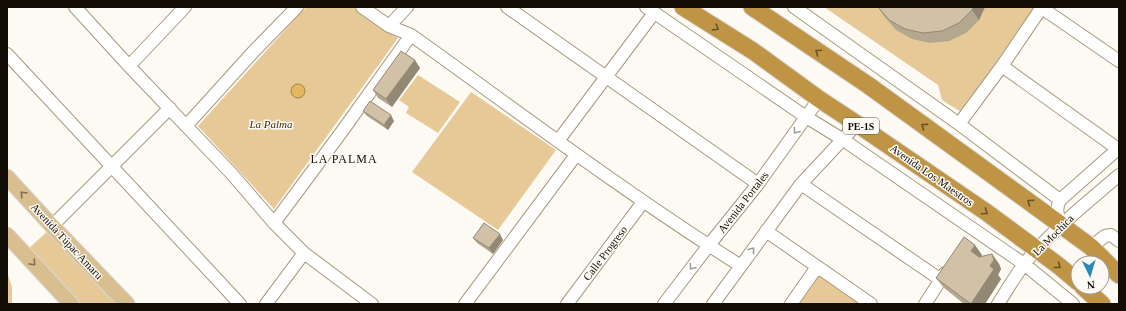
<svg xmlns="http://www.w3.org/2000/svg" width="1126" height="311" viewBox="0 0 1126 311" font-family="Georgia,serif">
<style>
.green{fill:#e6c996}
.water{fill:#e3b660;stroke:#a58445}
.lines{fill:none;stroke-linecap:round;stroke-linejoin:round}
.minor-casing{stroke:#a7987e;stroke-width:14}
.major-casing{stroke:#d9d8d7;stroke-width:17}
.highway-casing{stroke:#d9d8d7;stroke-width:19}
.minor{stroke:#fff;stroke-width:12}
.major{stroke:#d9bf8f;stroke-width:15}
.highway{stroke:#bf9545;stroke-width:17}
.wall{fill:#b4a790}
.shaded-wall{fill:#928875}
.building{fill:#d1c2a7;stroke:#928875}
.oneway{stroke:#695225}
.oneway2{stroke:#a19f9b}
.oneway3{stroke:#806f51}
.labels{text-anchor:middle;stroke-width:3;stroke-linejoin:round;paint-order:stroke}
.shield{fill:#fdfaf4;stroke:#59554d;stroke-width:1}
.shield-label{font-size:10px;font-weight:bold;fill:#130e05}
.park-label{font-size:11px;font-style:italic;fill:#3f2d06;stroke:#fdfaf4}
.street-label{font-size:11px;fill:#130e05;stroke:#fdfaf4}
.neighbourhood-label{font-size:12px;letter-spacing:1px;fill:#130e05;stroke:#fdfaf4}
</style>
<rect width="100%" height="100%" fill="#fdfaf4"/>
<path class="green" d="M306 7H353L398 38 274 209 198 126Z
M809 7H1035L961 112 942 100 938 85 824 7 811 8Z
M418 75 460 102 438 133 406 113 409 107 399 100Z
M471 92 556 150 498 230 412 172Z
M50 229 120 304H79L27 250Z
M7 272 12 287V304H7Z
M818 273 862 304H795Z"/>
<path class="water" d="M291 91a7 7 0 1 1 14 0a7 7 0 1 1-14 0Z"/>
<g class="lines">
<defs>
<path id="minor" d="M75 7 129 66 231 173 274 223 304 253 372 304
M362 7 389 26 411 35C520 113 627 194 741 266
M507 7 758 184
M646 7 806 117 842 139 1024 264 1073 304
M794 7 959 124 1060 200
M1042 8 1119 61
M389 26 407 7
M7 54 240 304
M129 66 185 7
M1002 66 1118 149
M959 124 1002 66 1042 7
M186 126 254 51 297 7
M558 141 654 13
M801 184 941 280
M274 223 343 130 411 35
M1061 225C1058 215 1055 210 1060 200L1119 148
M52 226 170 108
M766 231 871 304
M1091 247 1105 236 1111 235 1119 241
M266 304 304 253
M465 304 576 155
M567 304 643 202
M664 304 709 245 758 184 819 99
M713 304 801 184 857 124
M791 304 817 267
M925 304 945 273
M998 304C1007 290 1015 276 1025 263 1052 230 1087 203 1119 175"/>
<path id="major" d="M7 177 52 226 127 304
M7 235 71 304"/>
<path id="highway" d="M683 7 753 51 819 99 857 124 986 212 1059 266 1078 282
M752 7 868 85 1061 225 1091 247 1119 275
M1083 287 1102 304"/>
</defs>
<use href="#minor" class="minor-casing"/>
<use href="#major" class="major-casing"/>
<use href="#highway" class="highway-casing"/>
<use href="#minor" class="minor"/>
<use href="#major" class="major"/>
<use href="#highway" class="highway"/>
</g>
<path class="wall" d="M878 7H985L979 20 966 33 949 41 930 43 912 39 896 30 884 16Z
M420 68 392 107 378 98 373 90Z
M363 111 394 121 388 130 367 116Z
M473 238 503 240 493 254 477 243Z
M992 254 999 264 1001 269 998 275 1001 279 985 304H964L943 287 936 278 982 255 981 257Z"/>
<path class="shaded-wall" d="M973 7H985L979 20 972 10Z
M415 60 420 68 392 107 386 99Z
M391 115 394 121 388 130 384 125Z
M500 234 503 240 493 254 489 248Z
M975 245 982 255 978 261 971 251Z
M992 254 999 264 1001 269 998 275 1001 279 985 304H971L990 266Z"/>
<path class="building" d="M878 7H973L972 10 959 23 942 31 923 33 905 29 889 20Z
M401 51 415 60 386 99 373 90Z
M370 101 391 115 384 125 363 111Z
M484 223 500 234 489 248 473 238Z
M964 237 975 245 971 251 979 257 992 254 994 260 990 266 994 269 971 304 936 278Z"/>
<defs><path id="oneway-chevron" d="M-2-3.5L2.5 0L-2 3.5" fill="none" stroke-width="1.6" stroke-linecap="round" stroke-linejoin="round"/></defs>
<g class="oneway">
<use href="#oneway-chevron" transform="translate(716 28) rotate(32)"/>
<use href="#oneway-chevron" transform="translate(818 52) rotate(-146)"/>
<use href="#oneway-chevron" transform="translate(924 126) rotate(-144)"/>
<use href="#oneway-chevron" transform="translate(1030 202) rotate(-144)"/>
<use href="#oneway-chevron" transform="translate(985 212) rotate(35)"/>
<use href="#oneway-chevron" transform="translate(1058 266) rotate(38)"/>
</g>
<g class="oneway2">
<use href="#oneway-chevron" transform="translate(796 131) rotate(126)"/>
<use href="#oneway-chevron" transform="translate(752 250) rotate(-53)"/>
<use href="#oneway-chevron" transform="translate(692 267) rotate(127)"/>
</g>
<g class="oneway3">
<use href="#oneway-chevron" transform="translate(23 194) rotate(-133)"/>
<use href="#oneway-chevron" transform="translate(33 263) rotate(47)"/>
</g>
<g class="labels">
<rect class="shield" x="843" y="118" width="36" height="16" rx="3"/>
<g class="shield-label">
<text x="861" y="130">PE-1S</text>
</g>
<g class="park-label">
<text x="271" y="128">La Palma</text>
</g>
<g class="street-label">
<text transform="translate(932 175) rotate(35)" y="4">Avenida Los Maestros</text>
<text transform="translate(743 202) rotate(-52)" y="4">Avenida Portales</text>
<text transform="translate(1053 235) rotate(-45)" y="4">La Mochica</text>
<text transform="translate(67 241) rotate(47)" y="4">Avenida Túpac Amaru</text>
<text transform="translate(605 253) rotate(-53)" y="4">Calle Progreso</text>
</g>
<g class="neighbourhood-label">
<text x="344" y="163">LA PALMA</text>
</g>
</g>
<rect width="1126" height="311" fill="none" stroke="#130e05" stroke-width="16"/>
<g transform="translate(1090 275) rotate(175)"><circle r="19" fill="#fdfaf4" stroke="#9f9c94"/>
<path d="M0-3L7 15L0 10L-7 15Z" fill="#298bb5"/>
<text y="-6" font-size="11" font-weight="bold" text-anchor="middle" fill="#130e05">N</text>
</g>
</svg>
